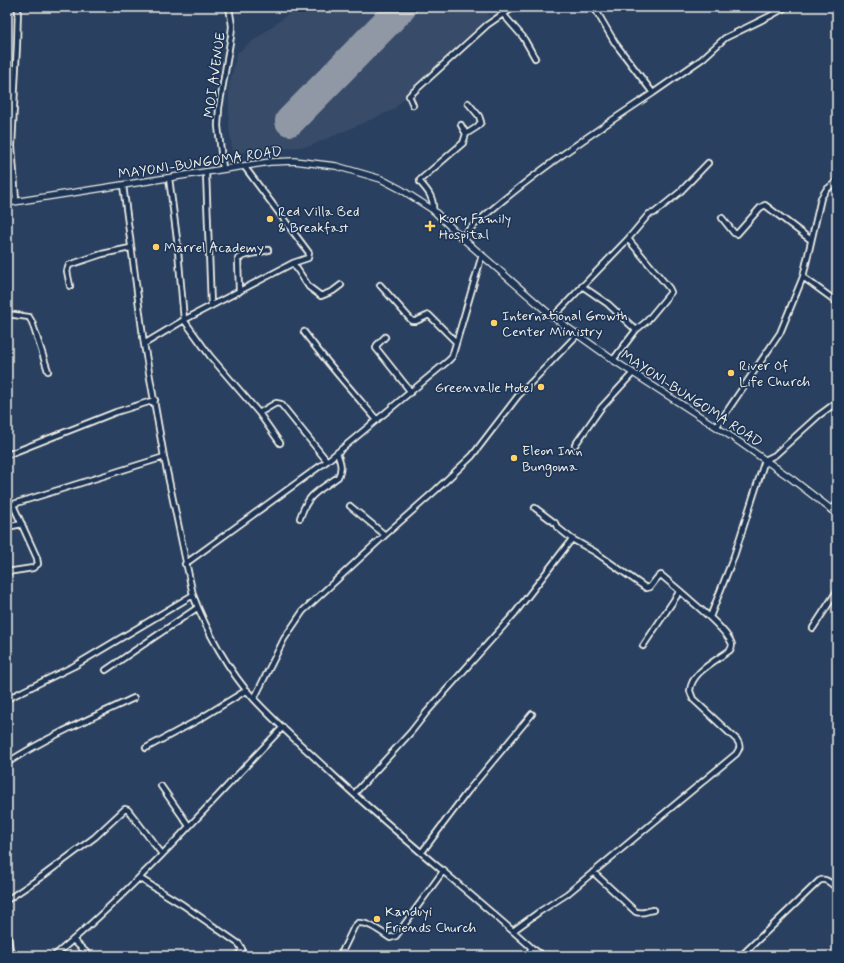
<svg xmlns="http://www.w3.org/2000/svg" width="844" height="963" viewBox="0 0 844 963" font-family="Mynerve,sans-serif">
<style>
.built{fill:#374c69}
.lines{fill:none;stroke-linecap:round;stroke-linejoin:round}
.runway{stroke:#8f98a4;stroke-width:30}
.minor-casing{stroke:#f4f1e8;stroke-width:8}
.major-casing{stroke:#f4f1e8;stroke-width:8}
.minor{stroke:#1d3557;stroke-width:4.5}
.major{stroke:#1d3557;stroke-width:5.5}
.poi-dot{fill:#ffd166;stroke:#1d3557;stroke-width:1.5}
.labels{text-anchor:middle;stroke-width:3.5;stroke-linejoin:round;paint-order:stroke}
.street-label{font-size:14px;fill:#f4f1e8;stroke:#1d3557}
.poi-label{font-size:14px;fill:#f4f1e8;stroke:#1d3557;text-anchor:start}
</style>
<rect width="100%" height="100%" fill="#2a4060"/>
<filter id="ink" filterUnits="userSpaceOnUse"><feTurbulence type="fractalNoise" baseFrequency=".025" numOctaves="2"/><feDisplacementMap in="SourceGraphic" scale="8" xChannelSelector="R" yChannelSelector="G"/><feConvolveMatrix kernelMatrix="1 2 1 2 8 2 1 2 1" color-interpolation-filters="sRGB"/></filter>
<g filter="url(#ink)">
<path class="built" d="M298 7H485L489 17 429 73 393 110 310 146 233 153 229 127V86L237 53Z"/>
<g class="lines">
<path class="runway" d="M290 121 402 7"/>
<defs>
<path id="minor" d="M515 7 503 14 523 37 535 58
M653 93 702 59 725 38 770 16 786 7
M413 105 409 96 487 25 503 14
M466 134 477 127 481 122 479 116 468 103
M223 169 218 126 219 108 231 36 232 26 229 7
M206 173 211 305
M169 178 177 239 184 320 210 356 259 413 280 443
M123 185 144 344 164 457 193 595C206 630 229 672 254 699 279 726 307 750 333 775 398 835 467 890 532 948L543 956
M16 201 12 146 17 45 18 7
M433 210C434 198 428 191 420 182V180L463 143 466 134 461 125
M722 218 734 233 737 234 760 208 765 205 811 240
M461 237C520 182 586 137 653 93L615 43 594 7
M293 263 309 287 321 296 333 291 341 285
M803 277 837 302
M380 285 412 321H416L429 315 456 342
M70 286 67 271 69 265 102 254 130 248
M582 286 608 304 636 330
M239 292 238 259 243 256 268 250
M7 314 29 317 32 322 48 371
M553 317 628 239
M304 332C327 363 352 391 377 420
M385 337 377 345 376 348 411 392
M144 344 184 320 293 263 308 258 309 253 244 166
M613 360 636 330 647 321 671 292 669 288 628 239 649 214 654 213 680 192 708 163
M259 413 276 403 281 404 327 461
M717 426 780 333 803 277 821 198 826 190 837 181
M575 445 601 408 633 373
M7 455 116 412 155 400
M7 506 164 457
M350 506 385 535
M535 508 555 523 557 527 572 539 595 552 646 588 650 587 657 578 661 575 680 591 643 646
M831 510 837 504
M300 518C308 493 319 491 338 477 343 468 340 461 337 453
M7 527 22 524
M185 564 327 461 448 361 452 357 482 255
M7 572 33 568 38 564 37 558 13 505
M710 617 734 556 765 460 775 455 818 416 837 402
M813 628 837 591
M106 670 197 608
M7 699 74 666 193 595
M254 699 284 639 303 611 385 535 436 490 472 456 518 396 578 334
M146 748 198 720 247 690
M7 763C47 737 91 718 134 698
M161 786 189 826
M354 794 411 732 426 713 515 613 572 539
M422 852 468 791 532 714
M593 872 636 912C645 914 645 911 653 910
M139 878 183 905 239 944 242 949 238 956
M7 900 44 875 95 837 125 809 128 810 162 854
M513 931 539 912 567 894 736 754C740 748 741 746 737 740L693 699 690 691C691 672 716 661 730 650 732 647 733 645 731 642 724 627 693 603 680 591
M7 932 11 956
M73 940 90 956
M54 956C137 887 208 805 283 727
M340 956 354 927 358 923C369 922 381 932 390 938L396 936 444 870
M527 956 532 948
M741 956 819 881C826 877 831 884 837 888"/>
<path id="major" d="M7 203 270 162 294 161 336 166 381 179 402 190 433 210 461 237 553 317 613 360 735 439 792 479 837 514"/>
</defs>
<use href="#minor" class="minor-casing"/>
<use href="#major" class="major-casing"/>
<use href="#minor" class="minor"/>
<use href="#major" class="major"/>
</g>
</g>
<g class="poi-dot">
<circle cx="270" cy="219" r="4"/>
<path d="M428 220h4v4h4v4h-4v4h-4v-4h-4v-4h4z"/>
<circle cx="156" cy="247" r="4"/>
<circle cx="494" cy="323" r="4"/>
<circle cx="731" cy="373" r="4"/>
<circle cx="541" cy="387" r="4"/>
<circle cx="514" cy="458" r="4"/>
<circle cx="377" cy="919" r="4"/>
</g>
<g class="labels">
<g class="street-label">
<text transform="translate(214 75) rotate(-82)" y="5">MOI AVENUE</text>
<text transform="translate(200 162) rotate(-8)" y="5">MAYONI-BUNGOMA ROAD</text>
<text transform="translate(692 398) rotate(33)" y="5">MAYONI-BUNGOMA ROAD</text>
</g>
<g class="poi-label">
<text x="278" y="216">Red Villa Bed<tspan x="278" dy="16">&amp; Breakfast</tspan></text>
<text x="439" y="223">Kory Family<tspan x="439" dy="16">Hospital</tspan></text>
<text x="164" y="252">Marrel Academy</text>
<text x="502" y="320">International Growth<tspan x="502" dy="16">Center Ministry</tspan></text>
<text x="739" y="370">River Of<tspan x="739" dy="16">Life Church</tspan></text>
<text x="533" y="392" text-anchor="end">Greenvalle Hotel</text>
<text x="522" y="455">Eleon Inn<tspan x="522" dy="16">Bungoma</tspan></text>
<text x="385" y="916">Kanduyi<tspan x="385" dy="16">Friends Church</tspan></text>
</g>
</g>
<rect width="844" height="963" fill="none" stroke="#1d3557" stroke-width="24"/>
<rect x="12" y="12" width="820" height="939" fill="none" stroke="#f4f1e8" stroke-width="1.5" filter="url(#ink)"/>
</svg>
